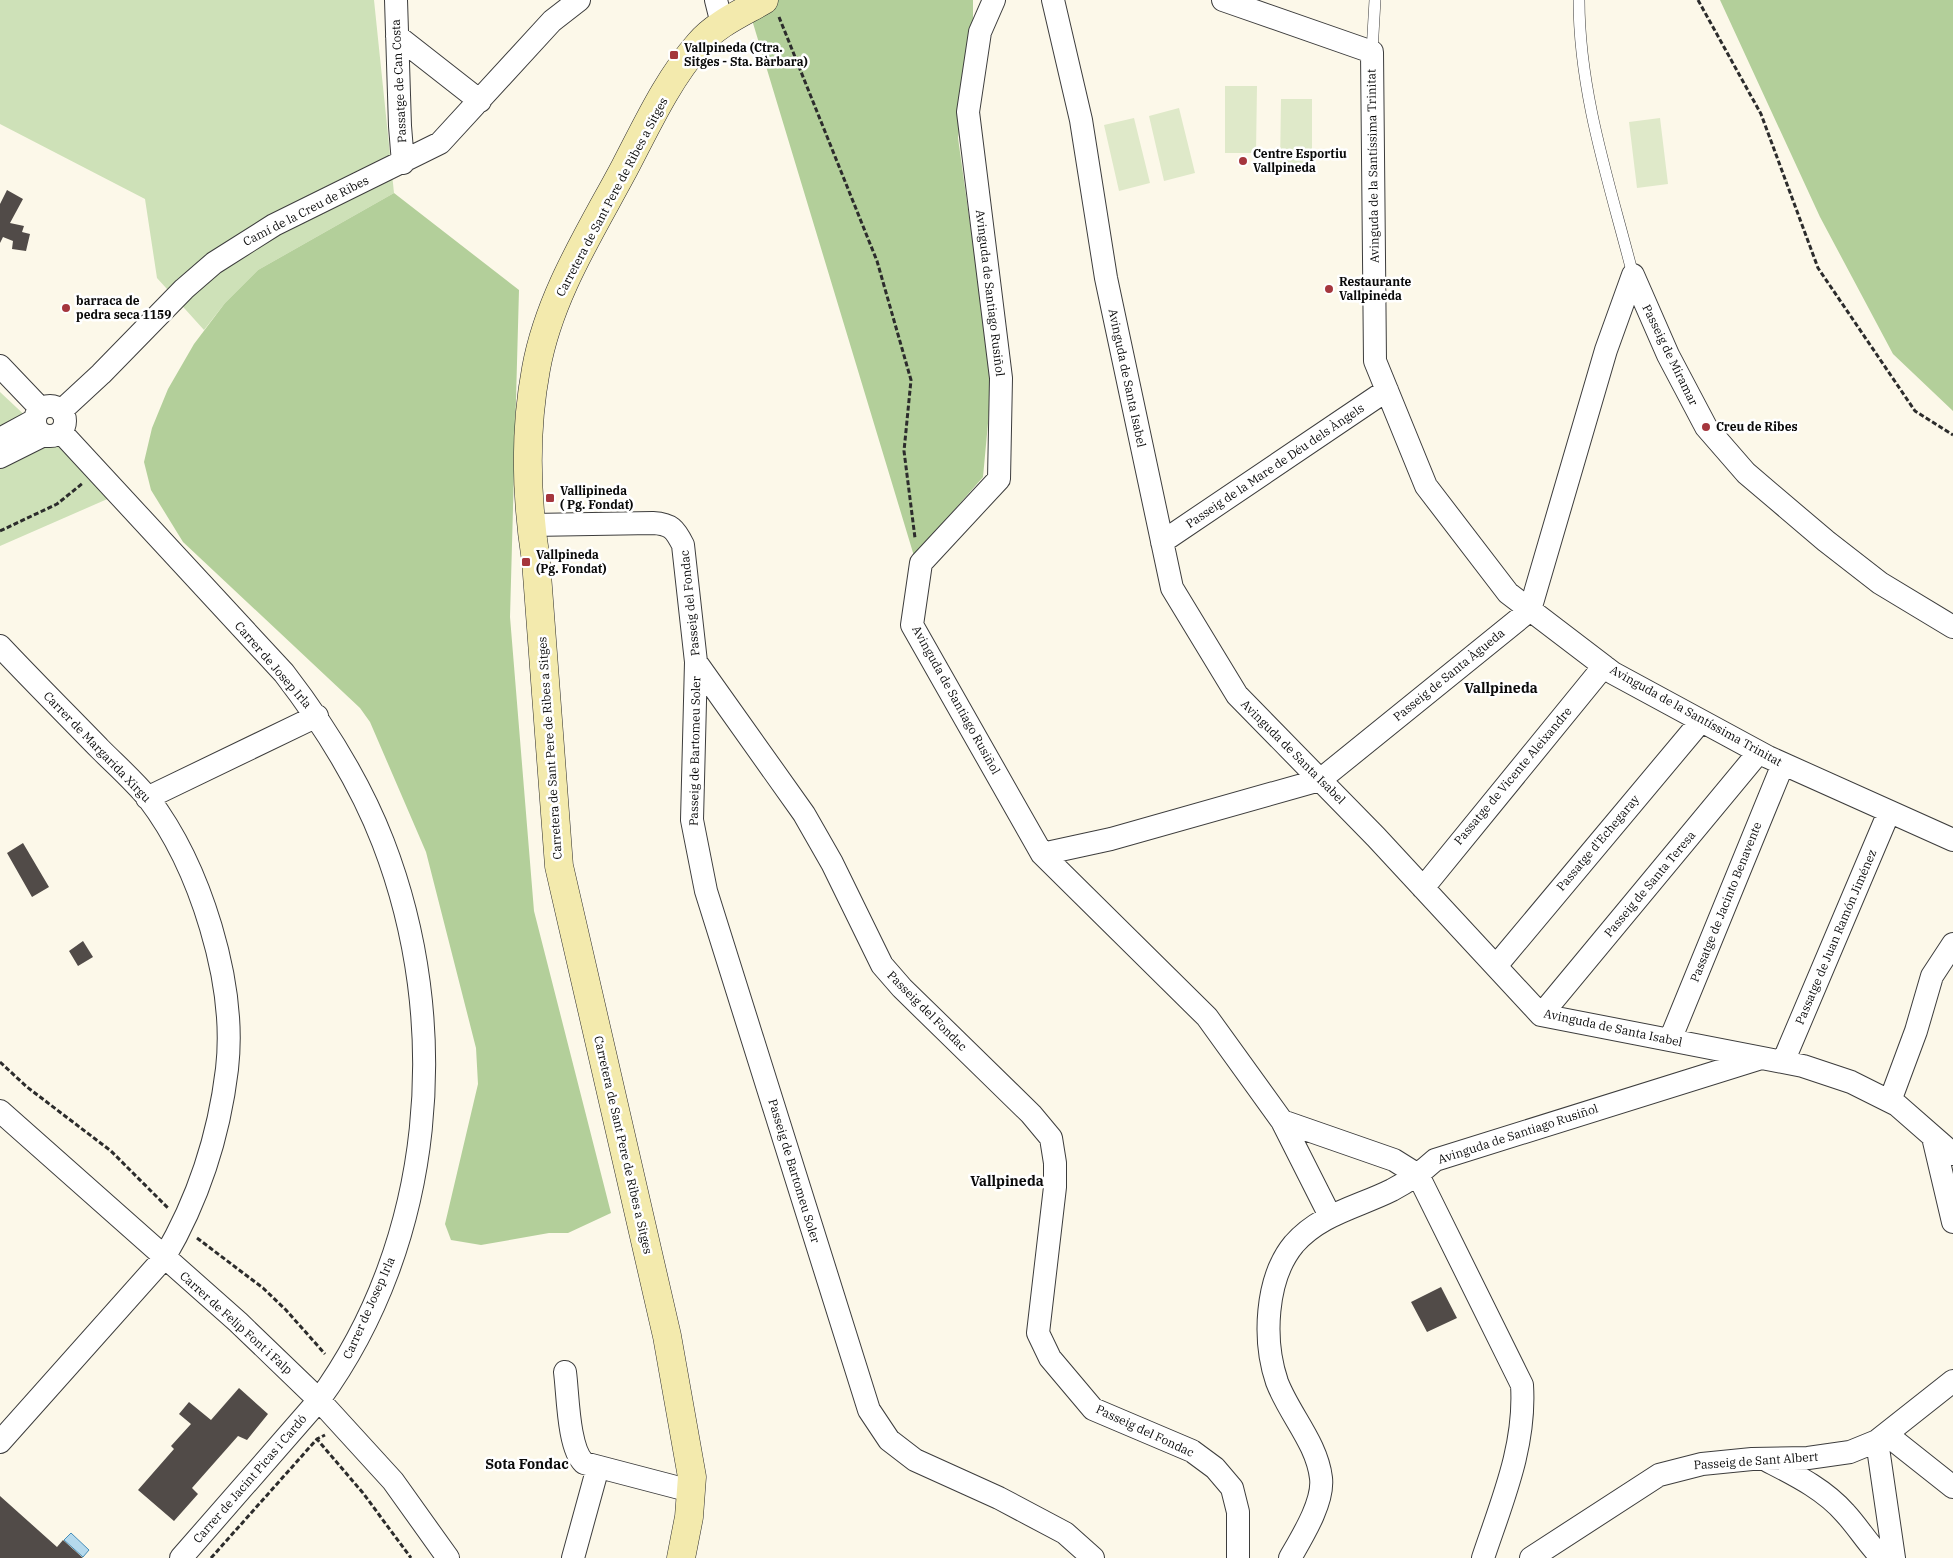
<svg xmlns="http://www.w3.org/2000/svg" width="1953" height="1558" viewBox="0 0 1953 1558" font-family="'IBM Plex Serif',serif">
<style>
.green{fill:#cee1b8}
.forest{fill:#b3cf9a}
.pitch{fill:#dfe9c9}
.water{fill:#b5d9ec;stroke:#468eb9}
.building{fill:#514b48}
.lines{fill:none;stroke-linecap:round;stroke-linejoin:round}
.lane-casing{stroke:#3d3d3d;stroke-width:12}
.street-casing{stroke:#3d3d3d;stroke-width:24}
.secondary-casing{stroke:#2c2c2c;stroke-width:29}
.path{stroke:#2c2c2c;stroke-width:3;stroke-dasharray:5 2.5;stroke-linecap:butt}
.lane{stroke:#fff;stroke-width:11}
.street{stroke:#fff;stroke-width:22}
.secondary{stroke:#f3eaad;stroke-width:28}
.poi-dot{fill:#a5363d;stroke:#fff;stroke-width:2}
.labels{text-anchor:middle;stroke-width:5;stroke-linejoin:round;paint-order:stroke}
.poi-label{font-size:12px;font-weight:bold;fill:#0a0a0a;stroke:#fff;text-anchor:start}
.street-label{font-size:12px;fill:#0a0a0a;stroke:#fff}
.neighbourhood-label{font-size:14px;font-weight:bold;fill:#0a0a0a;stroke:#fff}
</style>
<rect width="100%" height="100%" fill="#fcf8e9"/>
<path class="green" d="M0 0H374L394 193 258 270 225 303 204 330 157 278 145 199 0 124Z
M0 392 112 497 0 546Z"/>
<path class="forest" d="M746 0H973V26L958 138 992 380 983 477 914 556Z
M1720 0H1953V411L1893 354 1820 217Z
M394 193 519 290 510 617 534 911 611 1213 568 1233H549L481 1245 451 1240 445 1224 478 1084 476 1048 426 852 370 722 360 708 183 542 151 490 144 462 152 428 168 389 194 344 225 303 258 270Z"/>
<path class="pitch" d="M1225 86H1257L1256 153H1225Z
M1281 99H1312V167H1280Z
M1179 108 1195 173 1164 181 1149 116Z
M1134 118 1150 183 1119 191 1104 125Z
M1660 118 1668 184 1637 188 1629 122Z"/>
<path class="water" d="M71 1533 89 1550 83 1557 64 1540Z"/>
<path class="building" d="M7 190 23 199 10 223 24 226 22 232 30 234 26 251 12 249 13 241 3 237 0 243V204Z
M23 843 49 887 32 897 7 853Z
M83 941 93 957 78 966 69 951Z
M1441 1287 1457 1318 1427 1332 1411 1302Z
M239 1388 268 1414 247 1440 238 1436 192 1488 198 1494 174 1521 138 1490 174 1449 171 1446 191 1424 179 1414 189 1402 211 1420Z
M0 1496 57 1547 63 1540 83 1558H0Z"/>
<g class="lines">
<defs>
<path id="lane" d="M1579 0C1579 94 1610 185 1633 275
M1372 52 1375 0"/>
<path id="street" d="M396 0 400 126 403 163
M716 0 722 24
M994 0 980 32 968 112 1001 378 999 479 921 563 912 625 1042 854 1207 1017 1282 1121 1330 1216
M1053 0 1081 120 1106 278 1172 588 1237 695 1376 837 1541 1015 1803 1066 1851 1082 1897 1105 1953 1154
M1223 0 1372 52 1375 361 1426 486 1508 593 1613 673 1768 757 1953 840
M397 36 480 101
M1633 275 1668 355 1706 427 1746 473 1826 541 1880 583 1953 627
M0 366 41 409
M35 421a15 15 0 1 1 30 0a15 15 0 1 1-30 0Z
M61 411 101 374 184 289 214 263 274 225 440 143 552 21 579 0
M61 432 284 673C324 725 359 780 383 842 453 1023 435 1241 319 1400L181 1558
M0 439 35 420
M0 457 44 435
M531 525 653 523C671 524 675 529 683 545L696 662 804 814 832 863 882 965 902 988 1031 1114 1051 1138 1055 1163V1187L1038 1333 1050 1358 1093 1409 1192 1451 1215 1468 1232 1488 1238 1512V1558
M1162 542 1387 390
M0 646C33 681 67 715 100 749 116 765 134 781 148 798 200 866 237 983 227 1069 219 1136 198 1200 164 1258L0 1442
M696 662 692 820 706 891 869 1410 889 1440 915 1460 999 1498 1065 1533 1093 1558
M147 798 317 716
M1042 854 1111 839 1320 780 1530 610 1606 350 1633 275
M1423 888 1604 666
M1496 966 1701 721
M1541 1015 1759 752
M1670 1040 1783 764
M1783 1062 1889 812
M1890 1101 1916 1031 1932 976 1953 944
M0 1111 238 1322 319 1400 393 1481 448 1558
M1282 1121 1394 1160 1418 1175
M1933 1137 1953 1222
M1418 1175 1522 1385C1526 1446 1502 1501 1483 1558
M565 1372C568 1394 568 1448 584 1463L691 1491
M1886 1434 1953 1487
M1877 1441 1894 1558
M1768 1461C1795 1475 1824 1489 1845 1513 1858 1527 1868 1544 1882 1558
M573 1558 598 1467
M1290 1558C1302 1537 1324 1502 1321 1478 1317 1443 1289 1414 1277 1382 1263 1341 1265 1279 1294 1244 1320 1214 1358 1207 1392 1190 1409 1181 1422 1172 1435 1160L1758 1059
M1531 1558 1659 1475 1702 1464 1752 1459 1808 1458 1850 1452 1877 1441 1953 1381"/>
<path id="secondary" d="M681 1558 689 1517 692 1477 667 1336 559 866 536 561C526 497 524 433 536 369 549 296 591 231 625 167 647 125 668 79 699 44 716 24 742 13 764 0"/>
</defs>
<use href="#lane" class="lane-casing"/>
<use href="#street" class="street-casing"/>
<use href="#secondary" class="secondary-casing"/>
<path class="path" d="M1698 0 1761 114 1818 268 1915 411 1953 435
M779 17 877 261 911 380 904 451 915 538
M0 531 57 504 83 483
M0 1062 27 1087 111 1151 168 1208
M197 1238 263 1288 286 1310 325 1354
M316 1438 363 1493 411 1558
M211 1558 317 1439 325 1435"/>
<use href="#lane" class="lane"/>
<use href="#street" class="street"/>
<use href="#secondary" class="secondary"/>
</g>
<g class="poi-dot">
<rect x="669" y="50" width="10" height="10" rx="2.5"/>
<circle cx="1243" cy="161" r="5"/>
<circle cx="1329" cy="289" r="5"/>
<circle cx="66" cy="308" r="5"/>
<circle cx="1706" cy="427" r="5"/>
<rect x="545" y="493" width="10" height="10" rx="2.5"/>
<rect x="521" y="557" width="10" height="10" rx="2.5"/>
</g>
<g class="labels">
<g class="poi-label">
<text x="684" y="52">Vallpineda (Ctra.<tspan x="684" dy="14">Sitges - Sta. Bàrbara)</tspan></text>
<text x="1253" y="158">Centre Esportiu<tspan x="1253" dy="14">Vallpineda</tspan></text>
<text x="1339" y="286">Restaurante<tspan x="1339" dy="14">Vallpineda</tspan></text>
<text x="76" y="305">barraca de<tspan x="76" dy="14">pedra seca 1159</tspan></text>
<text x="1716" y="431">Creu de Ribes</text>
<text x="560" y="495">Vallipineda<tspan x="560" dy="14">( Pg. Fondat)</tspan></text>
<text x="536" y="559">Vallpineda<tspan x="536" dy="14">(Pg. Fondat)</tspan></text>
</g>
<g class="street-label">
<text transform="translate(399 81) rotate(-93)" y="4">Passatge de Can Costa</text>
<text transform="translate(1373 166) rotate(-91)" y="4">Avinguda de la Santíssima Trinitat</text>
<text transform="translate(612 197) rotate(-62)" y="4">Carretera de Sant Pere de Ribes a Sitges</text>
<text transform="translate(306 211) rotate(-27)" y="4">Camí de la Creu de Ribes</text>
<text transform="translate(990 293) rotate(83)" y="4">Avinguda de Santiago Rusiñol</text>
<text transform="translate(1670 355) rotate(64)" y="4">Passeig de Miramar</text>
<text transform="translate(1127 378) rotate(78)" y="4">Avinguda de Santa Isabel</text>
<text transform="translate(1275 466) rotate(-34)" y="4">Passeig de la Mare de Déu dels Àngels</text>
<text transform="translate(690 603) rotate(-96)" y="4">Passeig del Fondac</text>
<text transform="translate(273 665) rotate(49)" y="4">Carrer de Josep Irla</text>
<text transform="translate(1449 675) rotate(-39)" y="4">Passeig de Santa Àgueda</text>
<text transform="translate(956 700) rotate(61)" y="4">Avinguda de Santiago Rusiñol</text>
<text transform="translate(1696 716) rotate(29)" y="4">Avinguda de la Santíssima Trinitat</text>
<text transform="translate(97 747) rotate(46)" y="4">Carrer de Margarida Xirgu</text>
<text transform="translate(550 748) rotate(-94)" y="4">Carretera de Sant Pere de Ribes a Sitges</text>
<text transform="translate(695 751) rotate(-89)" y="4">Passeig de Bartomeu Soler</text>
<text transform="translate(1293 752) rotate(45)" y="4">Avinguda de Santa Isabel</text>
<text transform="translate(1513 776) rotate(-50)" y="4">Passatge de Vicente Aleixandre</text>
<text transform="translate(1598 843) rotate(-50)" y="4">Passatge d'Echegaray</text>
<text transform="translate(1650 884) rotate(-50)" y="4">Passeig de Santa Teresa</text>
<text transform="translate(1726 902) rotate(-68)" y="4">Passatge de Jacinto Benavente</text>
<text transform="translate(1836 937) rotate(-67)" y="4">Passatge de Juan Ramón Jiménez</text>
<text transform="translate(927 1011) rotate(45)" y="4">Passeig del Fondac</text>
<text transform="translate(1613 1028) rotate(12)" y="4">Avinguda de Santa Isabel</text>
<text transform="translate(1518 1134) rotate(-18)" y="4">Avinguda de Santiago Rusiñol</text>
<text transform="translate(623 1145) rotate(77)" y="4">Carretera de Sant Pere de Ribes a Sitges</text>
<text transform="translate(794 1171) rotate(73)" y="4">Passeig de Bartomeu Soler</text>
<text transform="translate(369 1308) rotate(-66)" y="4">Carrer de Josep Irla</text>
<text transform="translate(236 1323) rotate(42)" y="4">Carrer de Felip Font i Falp</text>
<text transform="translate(1145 1431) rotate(25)" y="4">Passeig del Fondac</text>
<text transform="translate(1756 1461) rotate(-4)" y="4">Passeig de Sant Albert</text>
<text transform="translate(250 1479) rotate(-49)" y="4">Carrer de Jacint Picas i Cardó</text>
</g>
<g class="neighbourhood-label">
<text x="1501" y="693">Vallpineda</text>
<text x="1007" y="1186">Vallpineda</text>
<text x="527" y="1469">Sota Fondac</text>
</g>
</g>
</svg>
